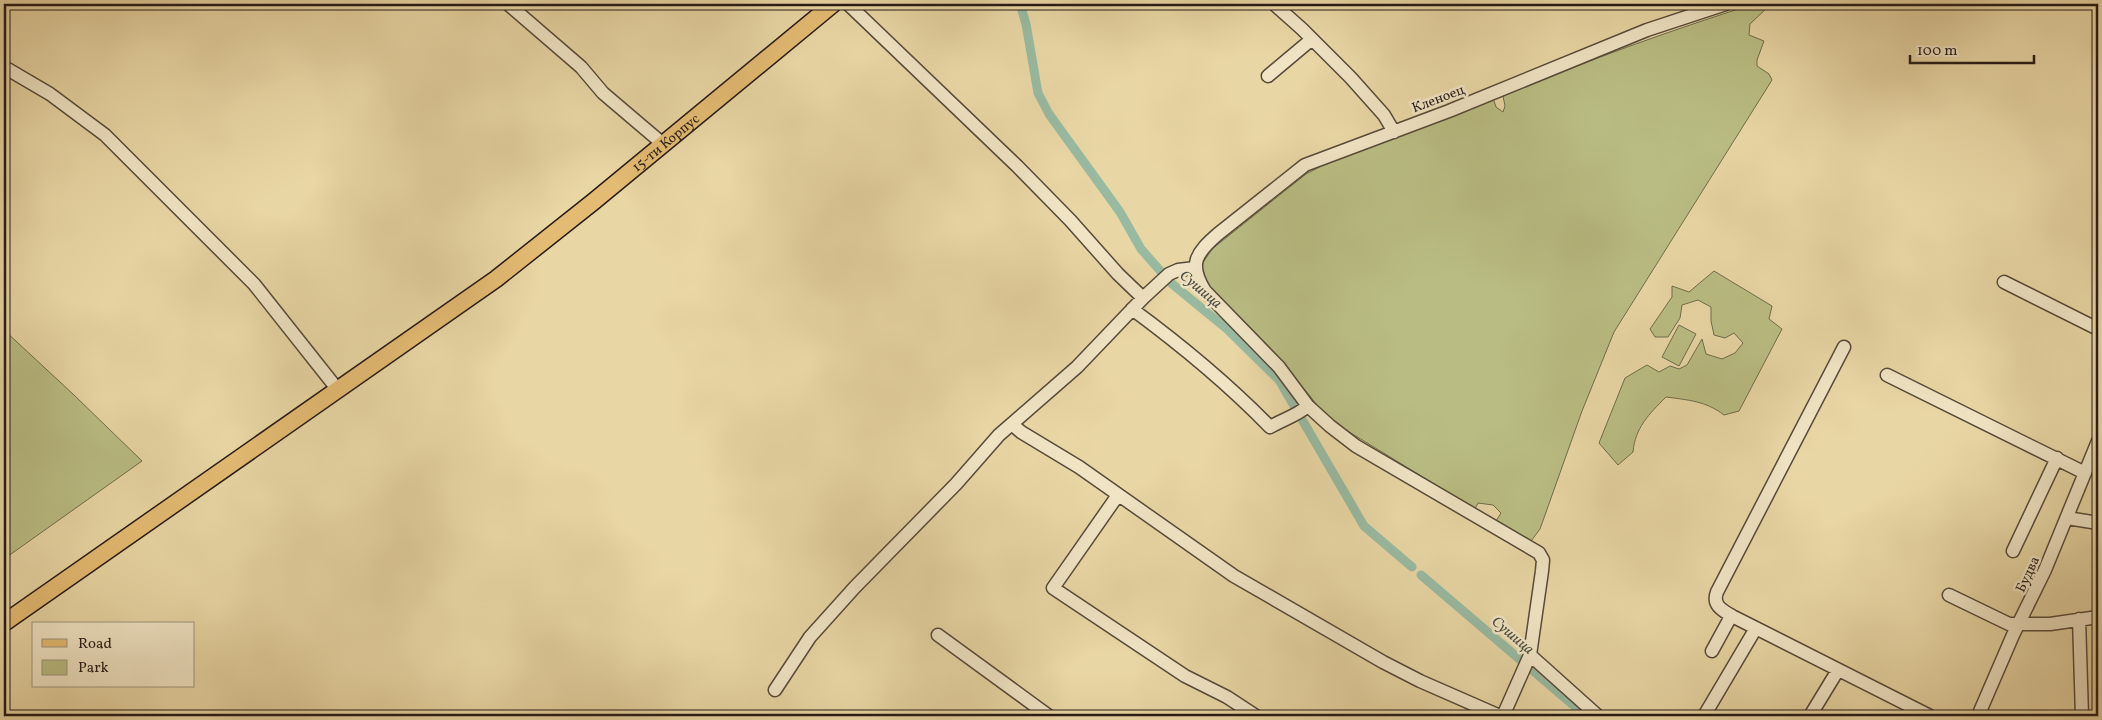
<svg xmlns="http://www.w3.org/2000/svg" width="2102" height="720" viewBox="0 0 2102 720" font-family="Vollkorn,serif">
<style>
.green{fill:#b9bd83;stroke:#706c4c}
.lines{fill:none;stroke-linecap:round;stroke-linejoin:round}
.canal{stroke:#98baa1;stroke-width:9}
.minor-casing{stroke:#574a3a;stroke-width:15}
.major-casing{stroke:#271b16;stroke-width:19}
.minor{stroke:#f0e4c4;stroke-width:12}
.major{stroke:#e4bb72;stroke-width:16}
.labels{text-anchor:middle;stroke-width:5;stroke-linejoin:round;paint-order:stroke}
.street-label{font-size:14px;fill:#271b16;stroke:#f0e4c4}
.water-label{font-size:15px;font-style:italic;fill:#494b40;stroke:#f0e4c4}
</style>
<rect width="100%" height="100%" fill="#e8d6a4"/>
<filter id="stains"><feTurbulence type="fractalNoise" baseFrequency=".004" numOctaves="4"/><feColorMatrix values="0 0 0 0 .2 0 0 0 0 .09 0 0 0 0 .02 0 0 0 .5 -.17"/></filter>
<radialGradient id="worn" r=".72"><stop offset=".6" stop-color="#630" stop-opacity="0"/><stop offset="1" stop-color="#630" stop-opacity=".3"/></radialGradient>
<path class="green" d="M1754 4H1771L1750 24 1749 35 1764 41 1757 60V66L1769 74 1772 80 1614 332 1582 411 1540 529 1531 541 1496 521 1501 513 1493 505 1478 503 1475 509 1346 430 1321 410 1305 390 1217 297 1203 278 1202 264 1212 249 1306 174 1337 158 1493 98 1496 107 1503 112 1505 106 1503 96C1585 61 1669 31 1754 4Z
M1714 271 1772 306 1769 319 1782 329 1739 411 1724 415C1706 401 1688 400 1666 397 1649 414 1635 428 1633 452L1618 465 1599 443 1625 378 1647 365 1659 372 1670 366 1679 369 1687 365 1702 339 1706 354 1722 359 1735 353 1743 343 1734 333 1725 338 1714 335 1711 321V307L1698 300 1682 305 1680 318 1668 337H1655L1650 329 1672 297V286L1689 292Z
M1679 325 1696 334 1679 366 1662 357Z
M4 330 74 395 142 461 4 559Z"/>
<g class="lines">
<path class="canal" d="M1020 4 1026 24 1038 93 1049 114 1120 212 1141 249 1171 283 1227 329 1279 380 1364 526 1412 567
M1421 575 1586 716"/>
<defs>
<path id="minor" d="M508 4 581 67 603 93 663 144
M848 4 1017 166 1070 220 1118 274 1143 298
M1274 4 1302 29 1351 78 1384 115 1394 132
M4 67 50 94 105 135 254 284 338 390
M1268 76 1312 39
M2004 282 2098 329
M1132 309C1181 345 1228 384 1270 427 1284 419 1296 416 1308 406
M1887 375 2085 473
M1013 425 1021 432 1079 467 1234 576 1383 662 1420 681 1500 716
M1118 495 1053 588 1185 676 1227 697 1256 716
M2067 518 2098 523
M2013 551 2057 458
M1949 595 2009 624H2050L2098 617
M1732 616C1722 610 1712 605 1717 592L1844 347
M2079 619 2082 716
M938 635 1049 716
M1712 651 1730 618 1734 617 1930 716
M1530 655 1598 716
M775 690 810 637 855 587 956 484 999 435 1077 367 1143 298 1169 274 1178 270 1195 268
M1503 716 1530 655 1542 571 1543 560 1539 553 1356 446 1330 426 1308 406 1279 367 1205 291C1188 264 1196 253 1218 234L1305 165 1449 111 1647 30 1726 4
M1704 716 1756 628
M1810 716 1838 670
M1978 716 2013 635 2045 570 2098 441"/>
<g id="major">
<path id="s1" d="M4 623 496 279 593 202 833 4"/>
</g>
</defs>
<use href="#minor" class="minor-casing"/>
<use href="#major" class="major-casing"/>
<use href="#minor" class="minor"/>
<use href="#major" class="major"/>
</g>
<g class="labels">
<g class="street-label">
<text transform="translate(1438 98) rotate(-21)" y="5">Кленоец</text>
<text dy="5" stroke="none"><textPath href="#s1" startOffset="818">15-ти Корпус</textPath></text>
<text transform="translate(2027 574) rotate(-65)" y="5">Будва</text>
</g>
<g class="water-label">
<text transform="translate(1201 289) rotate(40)" y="5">Сушица</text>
<text transform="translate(1513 635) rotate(40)" y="5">Сушица</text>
</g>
</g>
<rect width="2102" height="720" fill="none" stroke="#e8d6a4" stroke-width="20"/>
<rect x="5" y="5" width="2092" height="710" fill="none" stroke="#271b16" stroke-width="2.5"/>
<rect x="10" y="10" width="2082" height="700" fill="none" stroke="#271b16"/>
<rect x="32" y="622" width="162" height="65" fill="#f0e4c4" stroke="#a0947e"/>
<rect x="42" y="639" width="25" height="8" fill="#e4bb72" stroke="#a0947e"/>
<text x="78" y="648" font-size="15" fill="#271b16">Road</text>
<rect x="42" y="660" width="25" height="15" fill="#b9bd83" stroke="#a0947e"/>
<text x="78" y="672" font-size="15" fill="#271b16">Park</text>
<path d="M1910 55v8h124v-8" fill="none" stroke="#271b16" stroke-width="2.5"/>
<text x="1917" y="55" font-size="15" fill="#271b16" stroke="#f0e4c4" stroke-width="4" paint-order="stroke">100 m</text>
<rect width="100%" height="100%" filter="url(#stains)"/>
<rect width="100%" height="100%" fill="url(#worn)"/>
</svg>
